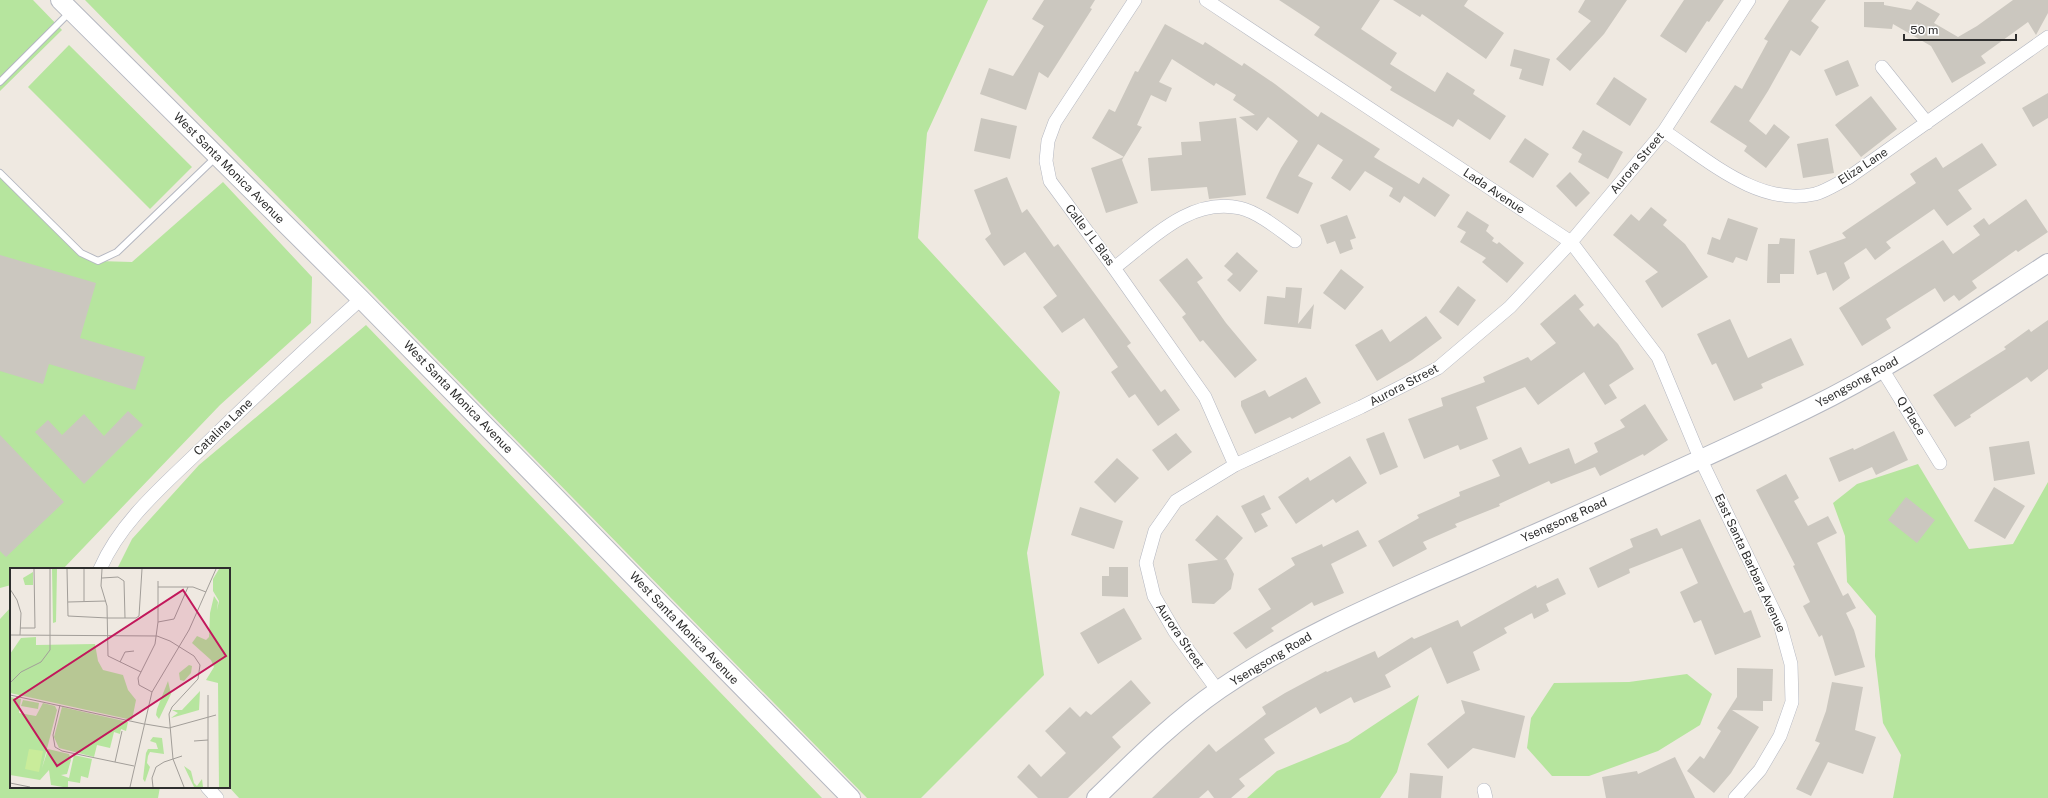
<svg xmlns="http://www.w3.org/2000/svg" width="2048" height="798" viewBox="0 0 2048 798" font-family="'Public Sans',sans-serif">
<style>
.green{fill:#b6e59e}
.building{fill:#cbc7bf}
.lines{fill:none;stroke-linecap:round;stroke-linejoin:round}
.lane-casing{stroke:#b4b7c1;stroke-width:8}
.street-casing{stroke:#b4b7c1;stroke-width:14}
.secondary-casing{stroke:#b4b7c1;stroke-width:20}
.lane{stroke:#fff;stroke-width:6}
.street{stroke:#fff;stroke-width:13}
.secondary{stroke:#fff;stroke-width:18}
.labels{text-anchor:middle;stroke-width:3.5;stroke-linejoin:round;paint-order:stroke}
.street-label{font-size:12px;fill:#2e2e2e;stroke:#fff}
.inset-road{fill:none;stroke:#a29e99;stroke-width:1}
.view{fill:#c2185b;fill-opacity:0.15;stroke:#c2185b;stroke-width:2}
.inset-edge{fill:none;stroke:#2e2e2e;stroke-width:2}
</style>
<rect width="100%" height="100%" fill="#efe9e1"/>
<path class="green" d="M0 0H33L62 30 0 91Z
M85 0H988L927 133 918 238 1060 392 1027 553 1044 675 921 798H867Z
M69 45 192 167 150 209 28 87Z
M0 173 81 253 98 261 132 262 223 182 312 277 311 323 220 405 63 569H11V585L0 588Z
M366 325 822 798H239L229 787V569H117L132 539 199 465Z
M1918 464 1969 549 2013 544 2048 482V798H1893L1901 755 1883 723 1875 656 1876 616 1847 582 1845 536 1833 503 1857 484Z
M11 607V787H160L158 798H0V619Z
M1687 674 1712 694 1700 725 1658 751 1589 776H1552L1527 748 1531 718 1554 683 1629 682Z
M1419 695 1397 772 1380 798H1247L1277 771 1348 742Z"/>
<path class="building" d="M1044 0H1095L1090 8 1092 9 1048 78 1039 72 1026 110 980 94 989 68 1013 76 1044 26 1032 19Z
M1279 0H1380L1361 29 1397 53 1390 64 1435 92 1447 72 1475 90 1473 94 1506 116 1490 140 1458 119 1453 127 1390 90 1392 87 1314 35 1320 27Z
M1393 0H1468L1464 6 1504 33 1486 59 1422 14 1420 17Z
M1585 0H1627L1604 34 1570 71 1556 59 1591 21 1578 12Z
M1684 0H1724L1709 22 1707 21 1686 53 1660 36Z
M1789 0H1826L1811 21 1819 27 1800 56 1791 50 1768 91 1749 121 1766 135 1774 124 1790 137 1766 168 1744 151 1747 146 1710 122 1735 85 1742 89 1768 41 1764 39Z
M2013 0H2048V13L2036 35 2028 22 1981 56 1986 63 1952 83 1931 46 1893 24 1892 29 1864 27V2H1884V5L1911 10 1917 1 1940 14 1934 23 1958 37 1977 26Z
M1165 24 1203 45 1205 42 1242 66 1244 63 1275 84 1318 117 1321 112 1380 149 1374 157 1419 184 1423 177 1450 195 1435 217 1404 196 1400 203 1389 196 1393 188 1365 171 1350 191 1331 178 1343 160 1318 144 1298 176 1313 183 1298 214 1266 198 1281 168 1298 141 1268 117 1257 131 1239 117 1255 115 1233 100 1236 95 1216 83 1214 86 1172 59 1159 82 1172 88 1166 102 1151 95 1137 125 1142 127 1122 160 1138 203 1106 213 1091 168 1124 157 1092 138 1109 109 1115 112 1135 71 1138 72Z
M1514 49 1550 59 1543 86 1519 79 1522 69 1510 66Z
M1848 60 1859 86 1836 96 1824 70Z
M1614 77 1647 99 1630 126 1596 104Z
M2048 93V118L2033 127 2022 108Z
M1871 96 1897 129 1861 157 1835 125Z
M981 118 1017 126 1010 159 974 151Z
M1236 118 1246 195 1209 199 1207 187 1151 191 1148 158 1182 155 1181 142 1201 141 1199 122Z
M1583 130 1623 152 1608 179 1578 162 1582 154 1572 148Z
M1525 138 1549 154 1533 178 1509 162Z
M1828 138 1834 173 1803 178 1797 144Z
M1982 143 1997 165 1958 190 1972 209 1947 226 1934 209 1886 242 1891 248 1875 260 1866 248 1844 263 1850 278 1833 291 1826 272 1817 275 1809 251 1846 238 1842 233 1916 183 1910 174 1936 157 1943 168Z
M1570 172 1590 193 1576 207 1556 186Z
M1007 177 1022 213 1027 209 1054 247 1058 244 1131 343 1127 346 1161 392 1165 389 1180 410 1158 426 1135 394 1129 398 1111 372 1118 367 1084 318 1062 333 1043 307 1057 296 1025 252 1004 266 985 239 991 234 974 190Z
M2026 199 2048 232 2018 252 2016 250 1972 281 1977 288 1959 301 1954 295 1944 302 1935 288 1886 319 1891 328 1862 346 1839 308 1943 240 1953 254 1980 235 1973 226 1984 218 1989 225Z
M1651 207 1667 220 1663 225 1685 244 1708 277 1662 308 1645 281 1658 272 1613 235 1631 214 1639 221Z
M1467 211 1489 225 1486 231 1494 238 1492 241 1497 244 1499 242 1524 263 1507 283 1482 262 1486 258 1460 242 1466 232 1457 227Z
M1347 215 1356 238 1350 240 1353 249 1340 254 1335 241 1327 244 1320 225Z
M1728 218 1758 228 1747 261 1736 257 1733 263 1707 254 1712 237 1720 240Z
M1780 238 1795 239 1794 274H1780V283H1767L1768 244H1779Z
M1237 252 1258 271 1240 292 1227 280 1233 274 1224 266Z
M0 255 96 283 80 338 145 357 135 390 49 364 43 384 0 371Z
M1187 258 1203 278 1197 282 1226 323 1257 360 1235 378 1203 340 1200 342 1182 317 1186 314 1159 280Z
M1341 269 1364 287 1345 310 1323 293Z
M1458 286 1476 300 1458 326 1439 312Z
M1286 287 1302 288 1298 324 1314 304 1311 329 1264 324 1267 296 1285 298Z
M1575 294 1584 305 1579 309 1594 327 1598 323 1618 344 1634 369 1609 385 1617 398 1605 405 1584 372 1538 405 1525 387 1476 407 1488 439 1460 450 1458 445 1424 459 1408 419 1443 406 1441 398 1485 382 1483 377 1528 357 1531 361 1556 343 1540 324Z
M1426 316 1442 338 1412 360 1377 381 1355 345 1382 329 1390 342Z
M1730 319 1748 358 1791 338 1804 365 1761 384 1763 388 1734 401 1716 363 1712 365 1697 334Z
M2048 320V369L2031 382 2027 377 1970 415 1971 417 1955 427 1933 395 2006 349 2004 347 2029 329 2031 332Z
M1306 377 1321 403 1292 419 1290 417 1255 434 1241 406V401L1265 390 1269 397Z
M1645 404 1668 440 1644 456 1643 454 1600 476 1595 467 1551 484 1549 481 1499 504 1500 506 1455 524 1457 527 1423 542 1427 549 1393 567 1378 541 1419 518 1417 515 1460 496 1459 492 1500 476 1492 460 1521 447 1529 464 1569 448 1575 464 1598 452 1594 443 1625 427 1620 420Z
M128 411 143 425 84 484 35 432 48 420 62 435 84 414 104 436Z
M1894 431 1908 460 1876 475 1872 467 1839 482 1829 458 1853 448 1854 450Z
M1384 432 1398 467 1380 475 1366 439Z
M1176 433 1192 452 1168 471 1152 450Z
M0 435 64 502 6 557 0 551Z
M2029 441 2035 474 1994 481 1989 447Z
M1350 456 1367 483 1336 503 1333 499 1296 524 1278 497 1308 477 1310 481Z
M1117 458 1139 478 1115 503 1094 482Z
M1786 474 1799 498 1794 501 1808 526 1828 516 1837 533 1817 543 1843 596 1848 593 1856 608 1846 613 1854 630 1865 667 1835 676 1822 635 1819 637 1803 606 1810 602 1793 566 1795 565 1756 490Z
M1994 487 2025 506 2005 539 1974 521Z
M1264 495 1271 509 1261 514 1268 526 1255 533 1241 506Z
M1906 497 1935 520 1917 543 1888 520Z
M1080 507 1123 521 1114 549 1071 535Z
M1217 515 1243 538 1224 560 1226 559 1234 574 1231 589 1214 604 1192 603 1188 564 1218 560 1195 540Z
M1700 519 1744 613 1751 610 1761 637 1715 655 1701 620 1694 623 1680 592 1698 583 1682 548 1629 569 1630 573 1598 588 1589 568 1633 547 1630 539 1657 528 1661 536Z
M1358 530 1367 546 1331 564 1344 593 1314 606 1312 602 1271 628 1274 631 1246 649 1233 633 1271 609 1258 589 1295 565 1291 558 1322 544 1323 547Z
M1109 567H1128V597L1102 596V576H1109Z
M1558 578 1566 594 1546 604 1549 611 1534 619 1532 613 1504 628 1507 633 1473 652 1480 670 1447 684 1431 647 1385 675 1391 687 1354 703 1351 697 1320 714 1316 707 1264 739 1275 753 1239 779 1245 786 1231 798H1214L1208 790 1199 798H1152L1209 744 1216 752 1266 714 1262 707 1285 693 1326 671 1327 672 1375 651 1378 658 1412 637 1414 639 1458 620 1461 627 1536 585 1537 588Z
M1124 608 1142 639 1098 664 1080 633Z
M1737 668 1773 669 1772 701H1763V711L1732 710 1759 727 1731 773 1714 793 1687 771 1700 756 1704 759 1721 731 1717 728 1737 697Z
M1131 680 1151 703 1112 737 1121 747 1068 798H1038L1017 777 1029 764 1041 777 1066 753 1045 731 1070 707 1080 717 1086 711 1091 715Z
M1832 682 1863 687 1855 730 1876 737 1863 774 1828 762 1811 796 1796 789 1820 743 1815 741 1826 711Z
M1461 700 1525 716 1515 758 1473 748 1448 769 1427 744 1465 713Z
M1675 757 1695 798H1606L1602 777 1637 771 1638 774Z
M1410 773 1443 776 1441 798H1408Z"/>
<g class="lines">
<defs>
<path id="lane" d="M0 82 70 12
M0 173 81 253 98 261 117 252 215 158"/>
<path id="street" d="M1135 0 1055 122 1048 141 1046 161 1050 181 1114 268 1205 397 1235 465
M1206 0 1571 242 1658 357 1700 458 1780 624 1791 664 1792 702 1780 736 1760 770 1735 798
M1882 67 1927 123
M1664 131C1708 160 1759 207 1815 194 1826 191 1838 183 1848 178L2048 37
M1114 268C1151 240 1189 197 1240 208 1258 212 1280 230 1295 241
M1882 369 1940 463
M100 569C121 521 163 486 199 451 252 399 306 348 361 299
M1218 691 1175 632 1154 596 1146 563 1155 531 1176 501 1235 465 1361 407 1438 368 1510 307 1571 242 1664 131 1749 0
M207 787 217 798
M1484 790 1486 798"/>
<path id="secondary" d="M60 0 361 299 851 798
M1096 798C1135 760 1175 720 1220 689 1298 636 1385 600 1471 562 1583 512 1697 463 1807 409 1892 368 1969 314 2048 263"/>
</defs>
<use href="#lane" class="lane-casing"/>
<use href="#street" class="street-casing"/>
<use href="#secondary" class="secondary-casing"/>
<use href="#lane" class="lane"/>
<use href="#street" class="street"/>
<use href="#secondary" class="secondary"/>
</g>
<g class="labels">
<g class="street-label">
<text transform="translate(1637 163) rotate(-50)" y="4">Aurora Street</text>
<text transform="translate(1863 166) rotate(-33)" y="4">Eliza Lane</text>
<text transform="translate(229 168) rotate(45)" y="4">West Santa Monica Avenue</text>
<text transform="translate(1494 191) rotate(34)" y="4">Lada Avenue</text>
<text transform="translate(1090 235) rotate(53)" y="4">Calle J L Blas</text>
<text transform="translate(1857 382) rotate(-29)" y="4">Ysengsong Road</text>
<text transform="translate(1404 385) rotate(-28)" y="4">Aurora Street</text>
<text transform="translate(458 397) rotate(46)" y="4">West Santa Monica Avenue</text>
<text transform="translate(1911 416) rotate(58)" y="4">Q Place</text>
<text transform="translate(223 427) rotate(-44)" y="4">Catalina Lane</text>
<text transform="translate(1564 520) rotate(-24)" y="4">Ysengsong Road</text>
<text transform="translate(1750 563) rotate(65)" y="4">East Santa Barbara Avenue</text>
<text transform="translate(684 628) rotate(46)" y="4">West Santa Monica Avenue</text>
<text transform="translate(1180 636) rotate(56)" y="4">Aurora Street</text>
<text transform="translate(1271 659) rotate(-31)" y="4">Ysengsong Road</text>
</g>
</g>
<g transform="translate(10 568)">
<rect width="220" height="220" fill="#efe9e1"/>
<path d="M42 1H47L46 54 43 55ZM209 1H220V219H209L208 115 196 112 204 99 201 92 182 75 187 68 196 72 199 69 200 45 204 28 208 34 207 42 209 33 203 23V11ZM23 4V17H15L13 10ZM26 69V77L85 76 88 93 93 102 113 107 118 122 126 132 122 152 0 125V86L11 70ZM179 97 182 98 181 105 174 113 170 112 169 105ZM158 113 161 126 149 151 146 147 147 141ZM190 123 189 142 161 150 168 145 162 142H172ZM0 129 11 131 9 145 26 148 33 135 45 138 47 142 32 200 38 181 59 186 61 192 57 206 51 207 59 210 64 187 82 191 78 210 71 208 70 215 58 213V219H53L41 217 39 202 30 212 0 207ZM13 132 29 135 28 141 11 138ZM52 139 118 154 116 163 111 161 110 166 104 164 100 180 87 177 84 189 49 180 44 169ZM143 169 152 170 154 186 140 184 138 188 137 195 140 199 135 214 133 211 136 185 138 181H148L146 175 140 173ZM174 198 181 203 184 215 187 218 192 211 193 219H184Z" fill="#b6e59e"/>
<path d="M19 181 33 183 29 204 15 201Z" fill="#c9ec9a"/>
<path class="inset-road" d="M57 1 58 48 98 50H126L129 48 132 1M74 1V33M92 1 91 18 97 38 98 88 131 104M92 10 108 9 114 13 115 50M148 19H183L196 24M0 21 7 32 11 45 10 67M58 34 96 33M148 54 164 51 178 19M10 60H25L24 1M0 67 147 68 160 73 184 88 190 97 188 111 162 139 159 146 163 191 174 219M110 94 115 84 124 83M0 115 11 104 31 94 40 82V1M142 124 129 117 128 110 145 76 148 54V13M0 127 134 156M50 137 43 167 45 179 52 183 124 198M135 156 159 160 206 147M184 173 198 172M105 194 112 163M0 215 20 219M120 219 142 124 179 62 206 1M143 219 142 210 146 199 154 194 172 188M198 219V127"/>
<path class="view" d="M173 22 216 88 47 198 4 132Z"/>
<rect width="220" height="220" class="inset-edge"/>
</g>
<path d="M1904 34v6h112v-6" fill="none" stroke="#2e2e2e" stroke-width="2"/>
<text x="1910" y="34" font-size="12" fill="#2e2e2e" stroke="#ffffff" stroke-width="3" paint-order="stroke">50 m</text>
</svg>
